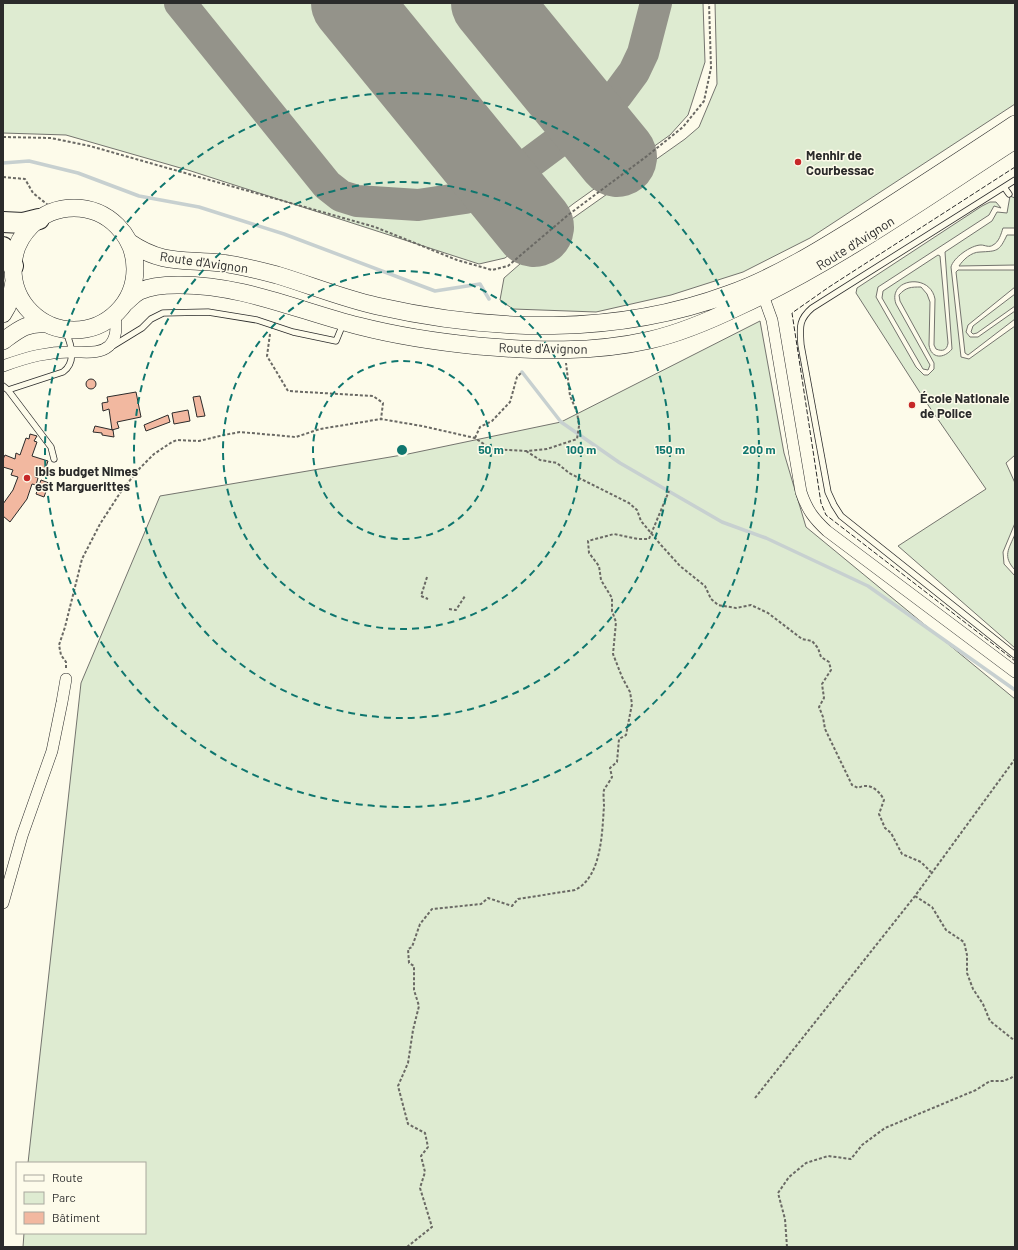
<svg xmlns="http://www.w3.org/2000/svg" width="1018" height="1250" viewBox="0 0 1018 1250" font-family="Barlow,sans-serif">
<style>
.green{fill:#deebd1;stroke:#74746e}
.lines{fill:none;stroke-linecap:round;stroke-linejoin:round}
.stream{stroke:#c7d0d0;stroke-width:3.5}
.taxiway{stroke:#94938a;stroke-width:32}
.runway{stroke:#94938a;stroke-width:80}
.building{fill:#f2b8a0;stroke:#2b2b2b}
.lane-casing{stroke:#2b2b2b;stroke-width:7}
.street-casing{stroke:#2b2b2b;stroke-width:12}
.primary-casing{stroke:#2b2b2b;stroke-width:18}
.highway-casing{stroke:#2b2b2b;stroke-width:22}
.path{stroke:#6a6964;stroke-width:2;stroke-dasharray:3 2;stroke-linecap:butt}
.lane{stroke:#fdfbea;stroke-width:5.5}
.street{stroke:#fdfbea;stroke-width:11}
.primary{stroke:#fdfbea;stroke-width:17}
.highway{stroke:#fdfbea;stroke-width:20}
.fence{stroke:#2b2b2b;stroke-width:1;stroke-dasharray:5 2;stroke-linecap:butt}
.ring{fill:none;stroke:#0f766e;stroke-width:2;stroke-dasharray:7 5}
.poi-dot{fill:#c62828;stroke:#fdfbea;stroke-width:1.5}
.labels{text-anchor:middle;stroke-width:3;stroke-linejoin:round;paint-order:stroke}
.poi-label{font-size:13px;font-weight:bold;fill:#2b2b2b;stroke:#fdfbea;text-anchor:start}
.street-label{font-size:13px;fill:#2b2b2b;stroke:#fdfbea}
.centre{fill:#0f766e;stroke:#fdfbea;stroke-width:2}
.ring-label{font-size:12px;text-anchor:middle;font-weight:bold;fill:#0f766e;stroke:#fdfbea;stroke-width:3;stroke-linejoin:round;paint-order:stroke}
</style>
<rect width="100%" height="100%" fill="#fdfbea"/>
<path class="green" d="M3 3H703L705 62 688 115 670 135 573 204 505 258 479 264 191 171 66 135 3 133Z
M715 3H1015V104L810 238 743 272 671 295 596 312 513 309 500 300 504 278 569 221 685 139 699 127 717 84Z
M1010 196 1015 198V228H1003C1001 234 999 242 993 245 989 248 985 245 981 245 971 245 953 258 951 267L961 357 969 359 1015 326V455L1006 463 1015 483V523L1003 552 1004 564 1015 576V648L898 546 986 489 926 402 856 293 857 288 982 206 990 202H996L1001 208 994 206 989 215 878 287 876 297 916 367 924 375H928L934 369V363L900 301 899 295C906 287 911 287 921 287L927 294 930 302 929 345C931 359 944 359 952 349L945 252 992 221 997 212 1007 213Z
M1007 235H1015V265L959 266C963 260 971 252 980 252 997 251 999 252 1007 235Z
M938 255 940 256 948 343C947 350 943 352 936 349L934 345 935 299C930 272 887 279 896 304L930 365 928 370 923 369 882 298 883 291Z
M958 270H1015V287L968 325 966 332 970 337H978L1015 311V319L968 355 965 353 956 272Z
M1015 294V306L977 333 973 334 971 332 973 326Z
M760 321 784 453 806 527 1015 699V1247H23L24 1233H145V1163H28L81 683 160 496 408 454 561 422Z
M1015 534V570C1002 556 1009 549 1015 534Z"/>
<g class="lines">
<path class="stream" d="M3 163 29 161 78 173 139 196 199 207 284 234 435 291 480 284 489 299
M522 372 561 422 620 463 722 522 766 538 868 586 1015 690"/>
<path class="taxiway" d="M180 3 327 185 341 196 357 201 418 205 465 198 500 185 587 120 617 95 634 72 643 53 656 3"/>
<path class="runway" d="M351 3 534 227
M491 3 617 157"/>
</g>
<path class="building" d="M86 384a5 5 0 1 1 10 0a5 5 0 1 1-10 0Z
M136 392 141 417 117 422 119 428 112 430 109 409 103 411 102 403 108 402 107 397Z
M200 396 205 416 197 417 193 397Z
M188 410 190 421 174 424 172 413Z
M168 415 170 422 146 431 144 425Z
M95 426 113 430 114 437 102 435V433L93 432Z
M30 434 37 436 34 441 37 442 32 456 48 461 45 470 38 468 35 477 38 478 36 485 32 484 27 499 10 522 3 516V504L13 490 18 477 11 475 13 470 3 467V459L5 455 15 459 16 453 20 455 26 438 29 439Z
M41 480 49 483 44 497 36 494Z"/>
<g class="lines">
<defs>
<path id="lane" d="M1015 180 812 308C798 320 800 328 801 345L828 492 834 505 841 516 1015 655
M1004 187 1009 194
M111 347 142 328 151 319 163 313 208 312 257 320 293 332 336 341 343 324
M3 386 8 390 51 447 54 459
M8 390 63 372C77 362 71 343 65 330"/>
<path id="street" d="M763 295 772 320 801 492C807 510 814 519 827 531L1015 672
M3 366C28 357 49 351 76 352 87 352 100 354 109 346 118 337 116 325 115 314
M3 903 22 836 52 751 62 702 66 679"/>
<path id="primary" d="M13 269a61 61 0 1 1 122 0a61 61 0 1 1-122 0Z
M129 242C162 265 184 259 221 263 239 265 258 270 277 275 310 285 342 298 377 306 492 332 616 336 729 294 779 276 826 246 871 218 919 187 967 156 1015 124
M125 303C130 299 134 294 140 291 151 286 165 285 177 285 241 284 299 311 359 326 398 336 438 342 478 346 535 351 593 353 650 340 681 333 711 320 740 306 837 261 925 198 1015 140
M3 314C10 304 12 293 14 281
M3 341C18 330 27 322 47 324"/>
<path id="highway" d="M3 222 23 223 39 219
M3 247 10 257 13 266"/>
</defs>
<use href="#lane" class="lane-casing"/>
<use href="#street" class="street-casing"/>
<use href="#primary" class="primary-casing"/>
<use href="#highway" class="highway-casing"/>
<path class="path" d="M3 137 51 138 90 146 375 227 457 260 492 270 508 266 568 215 647 156 683 127 704 101 711 68 709 3
M3 177 25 179 33 193 48 205
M270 334 267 356 288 391 373 396 383 403 381 419
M475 438 480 427 492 421 510 402 517 377 522 372
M526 451 540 460 557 463 569 473 629 503 637 510 641 521 661 545 680 566 705 586 711 599 718 605 736 608 751 605 768 613 802 639 812 641 818 648 821 657 829 662 831 670 822 684 824 698 819 707 823 717 825 729 852 785 858 788C869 782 879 790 884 800L879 814 885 828 891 833 902 854 921 862 931 872
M427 577 421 596 428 599
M449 609 456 610 465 596
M66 668V662L61 655 59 645 65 627 82 559 100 524 122 490 140 468 154 454 172 442 177 440 199 441 224 435 240 432 296 437 320 429 381 419 422 426 475 438 491 449 526 451 547 449 577 439 579 426 577 412 570 396 566 363
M915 896 932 907 946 930 964 942 967 955V973L973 989 983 1004 990 1021 1015 1041
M755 1098 915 896 1015 759
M407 1247 432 1227 420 1188 425 1172 421 1156 428 1147 425 1133 408 1124 398 1086 408 1063 413 1030 419 1006 414 990V966L409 963 408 949 412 947 420 924 432 909 481 904 488 898 512 906 518 899 575 890C602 877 602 832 604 806 604 801 603 795 604 790 606 786 610 781 612 777L610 768 617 762 619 739 626 735 632 704 630 692 622 677 613 654 616 622 612 611V598L601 580 599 566 589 553 588 541 614 534 638 539H649L669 491
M787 1247 785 1219 778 1193 789 1177 806 1163 828 1156 851 1159 862 1145 885 1128 976 1090 990 1081H1003L1011 1078 1015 1075"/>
<use href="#lane" class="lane"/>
<use href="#street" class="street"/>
<use href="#primary" class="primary"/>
<use href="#highway" class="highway"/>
<path class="fence" d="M1015 167 829 287 792 313 821 503 826 515 1015 661"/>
</g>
<g class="ring">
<circle cx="402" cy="450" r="89"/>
<circle cx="402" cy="450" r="179"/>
<circle cx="402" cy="450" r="268"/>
<circle cx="402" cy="450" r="357"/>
</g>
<g class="poi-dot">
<circle cx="798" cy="162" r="4"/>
<circle cx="912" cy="405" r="4"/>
<circle cx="27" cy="478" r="4"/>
</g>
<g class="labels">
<g class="poi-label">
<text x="806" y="160">Menhir de<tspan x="806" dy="15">Courbessac</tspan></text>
<text x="920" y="403">École Nationale<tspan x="920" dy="15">de Police</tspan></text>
<text x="35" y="476">Ibis budget Nimes<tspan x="35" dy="15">est Marguerittes</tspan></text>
</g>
<g class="street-label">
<text transform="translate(855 243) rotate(-32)" y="5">Route d'Avignon</text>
<text transform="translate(204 262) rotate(8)" y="5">Route d'Avignon</text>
<text transform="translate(543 348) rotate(1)" y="5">Route d'Avignon</text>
</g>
</g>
<circle cx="402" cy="450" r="6" class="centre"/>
<g class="ring-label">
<text x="491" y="454">50 m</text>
<text x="581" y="454">100 m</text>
<text x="670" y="454">150 m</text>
<text x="759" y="454">200 m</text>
</g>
<rect width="1018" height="1250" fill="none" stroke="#2b2b2b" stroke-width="8"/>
<rect x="16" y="1162" width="130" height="72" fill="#fdfbea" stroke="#a9a89e"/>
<rect x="24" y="1175" width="20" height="6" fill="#fdfbea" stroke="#a9a89e"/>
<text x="52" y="1182" font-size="12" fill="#2b2b2b">Route</text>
<rect x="24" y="1192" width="20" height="12" fill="#deebd1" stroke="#a9a89e"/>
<text x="52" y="1202" font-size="12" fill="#2b2b2b">Parc</text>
<rect x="24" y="1212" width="20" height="12" fill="#f2b8a0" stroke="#a9a89e"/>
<text x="52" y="1222" font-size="12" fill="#2b2b2b">Bâtiment</text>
</svg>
